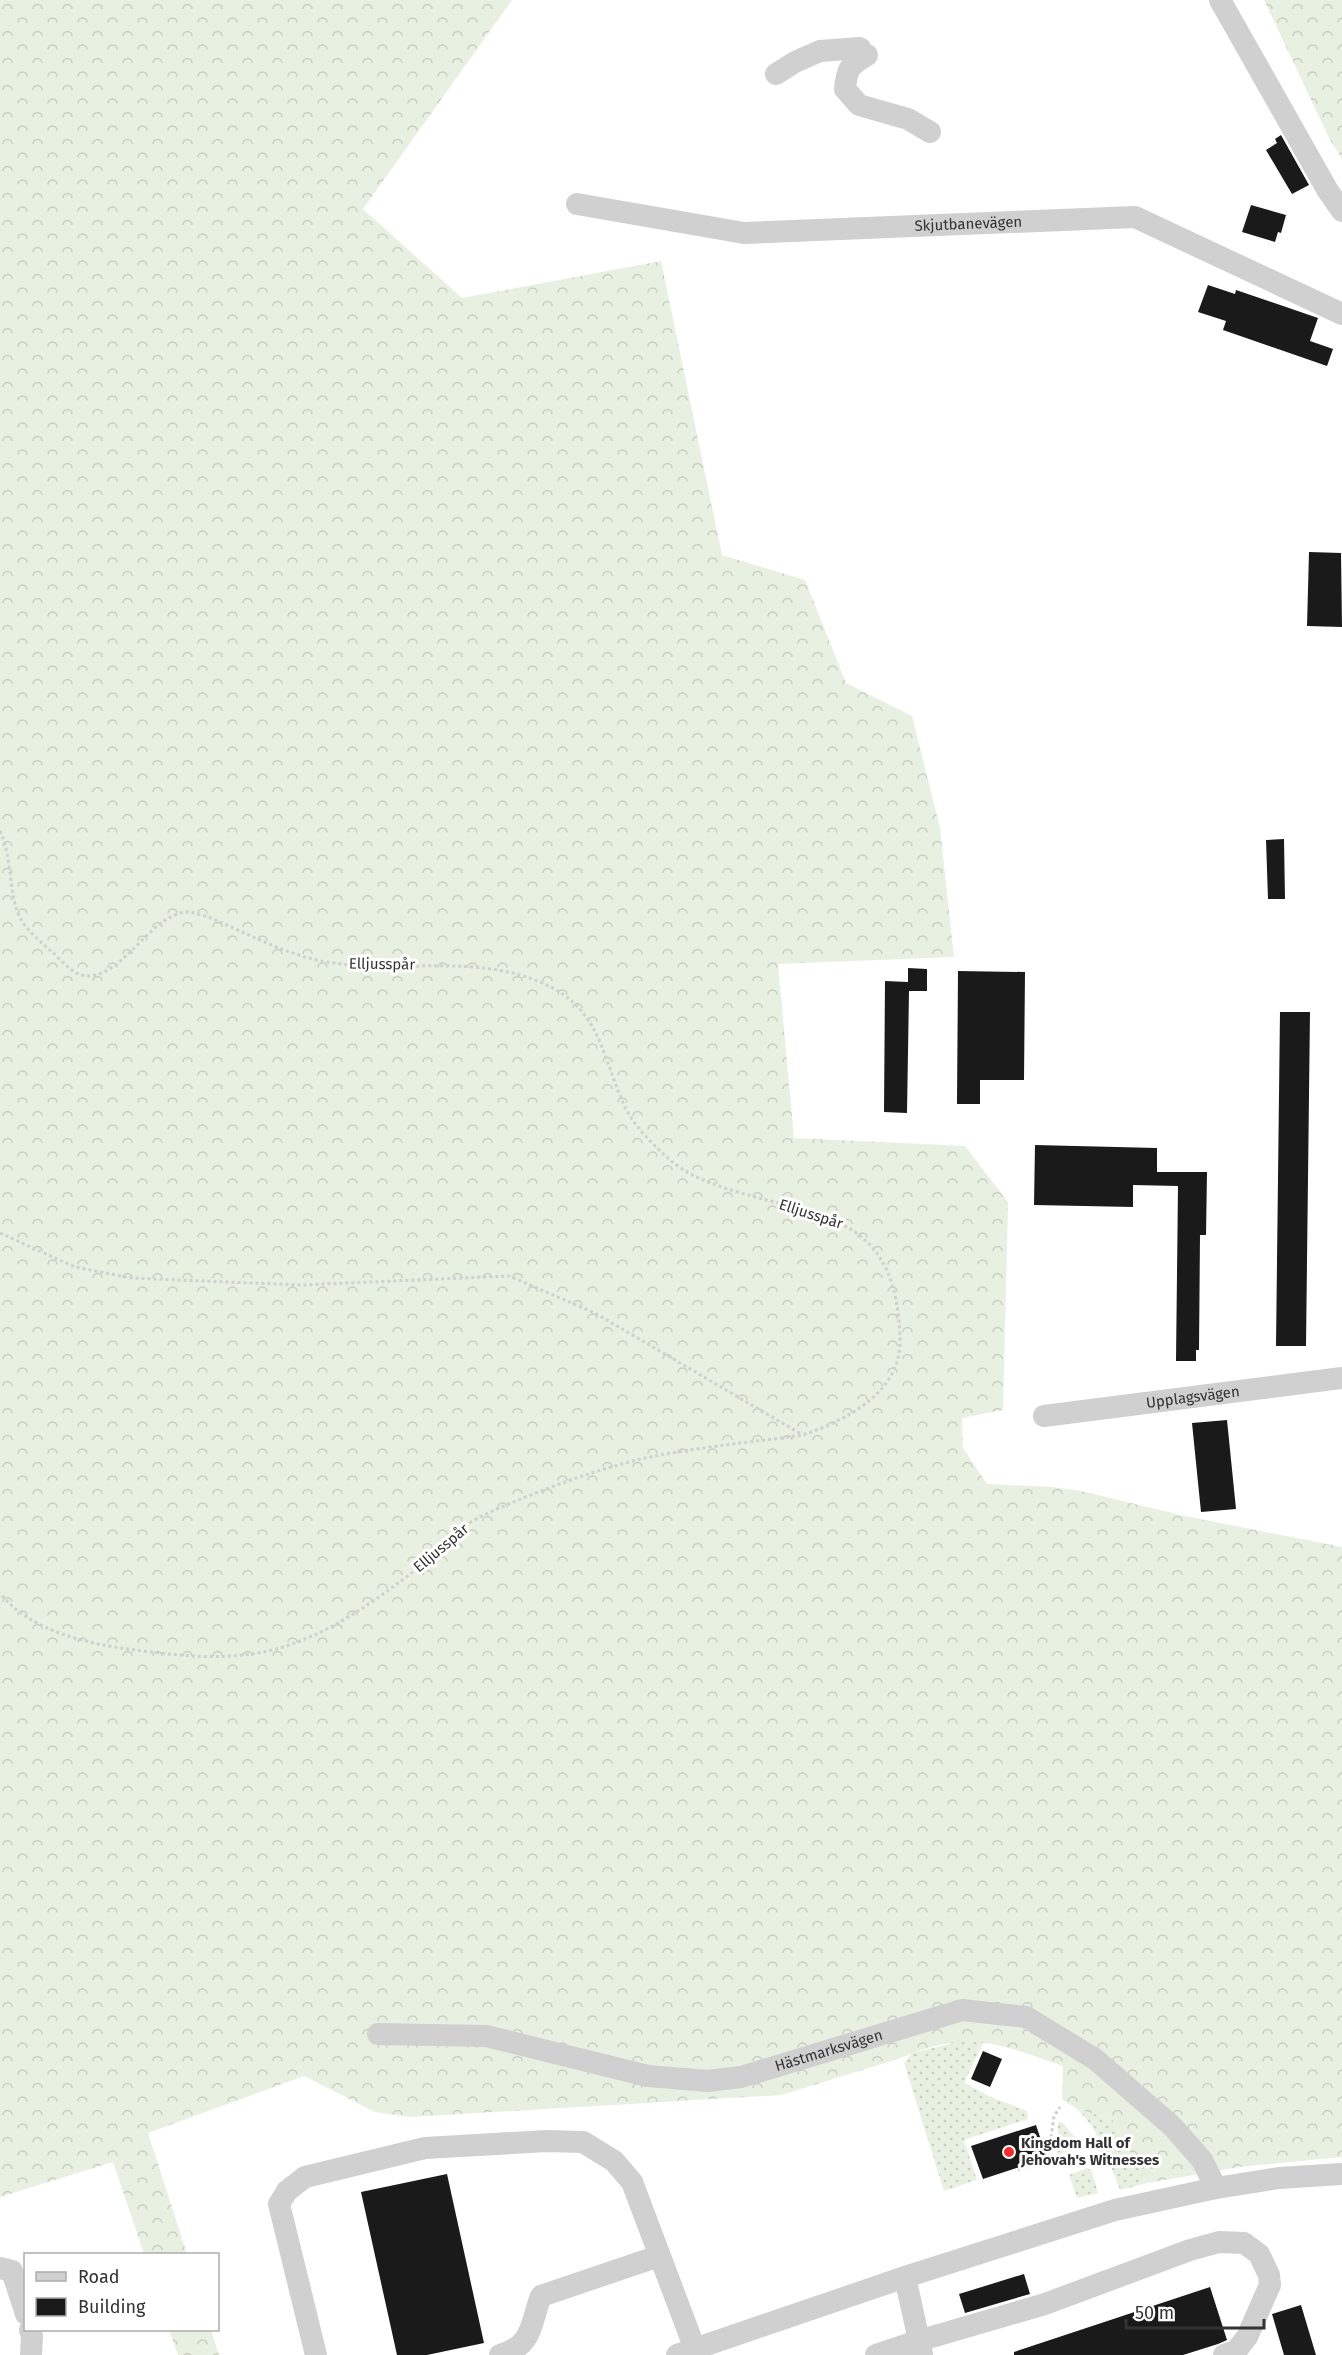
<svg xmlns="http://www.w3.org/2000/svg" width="1342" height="2355" viewBox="0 0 1342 2355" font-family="'Fira Sans',sans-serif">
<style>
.grass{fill:url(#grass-dots)}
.forest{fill:url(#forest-crowns)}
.building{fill:#1a1a1a}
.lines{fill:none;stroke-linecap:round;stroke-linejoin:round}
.path{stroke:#d0d0d0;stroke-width:3;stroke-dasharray:3 3;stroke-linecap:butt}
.minor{stroke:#d0d0d0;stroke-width:22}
.poi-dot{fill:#f32c2d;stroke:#fff;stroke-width:2}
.labels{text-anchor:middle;stroke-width:6;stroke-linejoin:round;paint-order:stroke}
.street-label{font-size:15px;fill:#333;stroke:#fff}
.poi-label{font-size:15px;font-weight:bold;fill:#333;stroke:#fff;text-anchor:start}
</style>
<defs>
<pattern id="grass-dots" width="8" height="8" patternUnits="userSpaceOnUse" patternTransform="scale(1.5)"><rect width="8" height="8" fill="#e8f0e1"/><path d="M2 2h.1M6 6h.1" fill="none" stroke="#c7cec2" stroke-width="1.8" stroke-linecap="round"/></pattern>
<pattern id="forest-crowns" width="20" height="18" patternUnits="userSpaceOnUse" patternTransform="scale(1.5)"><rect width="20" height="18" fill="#e8f0e1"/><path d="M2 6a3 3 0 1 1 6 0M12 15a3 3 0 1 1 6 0" fill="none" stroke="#c7cec2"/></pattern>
</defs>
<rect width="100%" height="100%" fill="#fff"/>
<path class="grass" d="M962 2041H984L964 2083 991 2097 1027 2111 1028 2119 964 2140 977 2180 944 2191 904 2063 912 2053Z
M1077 2109 1112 2119 1147 2183 1120 2190C1109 2161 1100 2131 1077 2109Z
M1062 2122 1080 2143 1079 2148 1057 2155 1058 2123Z
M1087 2168 1092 2171 1098 2193 1077 2198 1069 2175Z"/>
<path class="forest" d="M0 0H512L363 209 462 298 661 261 722 555 805 580 846 683 912 716 940 828 954 957 778 964 794 1138 965 1146 1008 1202 1003 1410 962 1418 963 1448 987 1484 1052 1487 1081 1491 1185 1516 1342 1547V2157L1240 2167 1147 2183 1112 2119 1077 2109 1062 2099 1063 2066C999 2043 964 2029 898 2059L781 2095 410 2117 375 2112 304 2076 148 2133 187 2254H144L113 2162 0 2197Z
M1264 0H1342V159L1330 140Z
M169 2330H211L219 2355H178Z"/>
<path class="building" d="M1281 135 1309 185 1292 194 1266 150 1277 143 1275 139Z
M1251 205 1286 215 1281 233 1278 232 1275 242 1242 232Z
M1208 285 1235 294 1236 290 1318 318 1310 341 1333 349 1327 366 1223 330 1226 321 1198 312Z
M1309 552 1341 553 1342 627 1307 626Z
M1284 839 1285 899H1268L1266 840Z
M908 968 927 969V991H909L907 1113 884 1112 885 981 908 982Z
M958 971 1025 972 1024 1080H980V1104H957Z
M1280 1012H1310L1306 1346H1276Z
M1035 1145 1157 1148V1172H1207L1206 1235H1200L1199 1350H1196V1361H1176L1178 1186 1133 1185V1207L1034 1205Z
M1227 1420 1236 1509 1201 1512 1192 1423Z
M983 2051 1002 2059 990 2087 971 2079Z
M1036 2125 1047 2158 983 2179 971 2146Z
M447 2174 484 2343 427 2355H397L361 2192Z
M1024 2274 1030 2294 965 2313 959 2294Z
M1210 2287 1227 2340 1218 2344 1183 2355H1014V2352Z
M1301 2305 1316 2355H1284L1272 2314Z"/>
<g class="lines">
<path class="path" d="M0 831C13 858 8 897 21 919 28 932 42 943 52 952 60 959 71 972 81 975 120 985 149 913 188 912 194 912 200 915 206 916 247 933 289 957 333 963 404 973 472 954 540 982 601 1007 601 1055 625 1107 634 1126 653 1145 669 1159 687 1175 711 1184 734 1191 829 1219 897 1217 900 1340 901 1393 846 1420 803 1435 752 1442 700 1447 650 1457 605 1467 559 1483 516 1501 495 1510 474 1518 456 1532 439 1545 426 1562 409 1575 373 1602 335 1629 292 1644 238 1664 177 1656 121 1648 80 1642 27 1628 0 1593
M0 1233 75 1267 131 1278 301 1285 509 1276 595 1313 801 1434
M1018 2170 1048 2159 1054 2116 1060 2107"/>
<g class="minor">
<path d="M1220 0 1328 191 1342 211"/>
<path d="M867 55C849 66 847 68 845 89L859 105 908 119 930 132"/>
<path d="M776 74 795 62 820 51 860 48"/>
<path id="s1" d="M577 204 744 233 1135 217 1342 314"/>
<path id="s2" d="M1044 1416 1342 1378"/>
<path id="s3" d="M378 2034 486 2036 648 2076 708 2081 741 2077 962 2010 1026 2017 1095 2059 1172 2126 1202 2160 1216 2188"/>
<path d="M0 2268 12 2271 26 2314"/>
<path d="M905 2277 922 2354"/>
<path d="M30 2330 32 2336 31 2355"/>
<path d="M316 2355 279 2204 287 2191 305 2177 425 2148 547 2141 583 2142 614 2161 632 2182 695 2349"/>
<path d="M500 2355C534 2345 530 2324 541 2296L659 2256"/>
<path d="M677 2355 905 2277 1115 2210 1216 2188 1279 2178 1342 2174"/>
<path d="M876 2355 918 2341 1045 2304 1190 2250 1219 2242 1244 2243 1259 2254 1269 2275 1270 2285 1247 2337 1236 2351 1224 2355"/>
</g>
</g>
<circle class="poi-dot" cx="1009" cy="2152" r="6"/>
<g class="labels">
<g class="street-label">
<text dy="5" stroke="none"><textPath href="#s1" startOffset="394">Skjutbanevägen</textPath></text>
<text transform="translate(382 964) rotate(1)" y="5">Elljusspår</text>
<text transform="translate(811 1214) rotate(18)" y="5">Elljusspår</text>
<text dy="5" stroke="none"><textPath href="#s2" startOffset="150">Upplagsvägen</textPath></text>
<text transform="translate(441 1548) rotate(-40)" y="5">Elljusspår</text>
<text dy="5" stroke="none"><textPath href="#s3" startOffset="460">Hästmarksvägen</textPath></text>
</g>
<g class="poi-label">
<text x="1021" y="2148">Kingdom Hall of<tspan x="1021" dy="17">Jehovah's Witnesses</tspan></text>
</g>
</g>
<rect x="24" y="2253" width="195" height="78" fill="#ffffff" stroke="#adadad" stroke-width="1.5"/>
<rect x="36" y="2272" width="30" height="9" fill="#d0d0d0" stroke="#adadad" stroke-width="1.5"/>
<text x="78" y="2283" font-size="18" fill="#333333">Road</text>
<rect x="36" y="2298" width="30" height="18" fill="#1a1a1a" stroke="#adadad" stroke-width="1.5"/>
<text x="78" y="2313" font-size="18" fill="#333333">Building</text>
<path d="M1126 2319v9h138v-9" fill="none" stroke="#333333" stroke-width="3"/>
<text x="1135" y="2319" font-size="18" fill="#333333" stroke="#ffffff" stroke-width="4.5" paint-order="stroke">50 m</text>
</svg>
